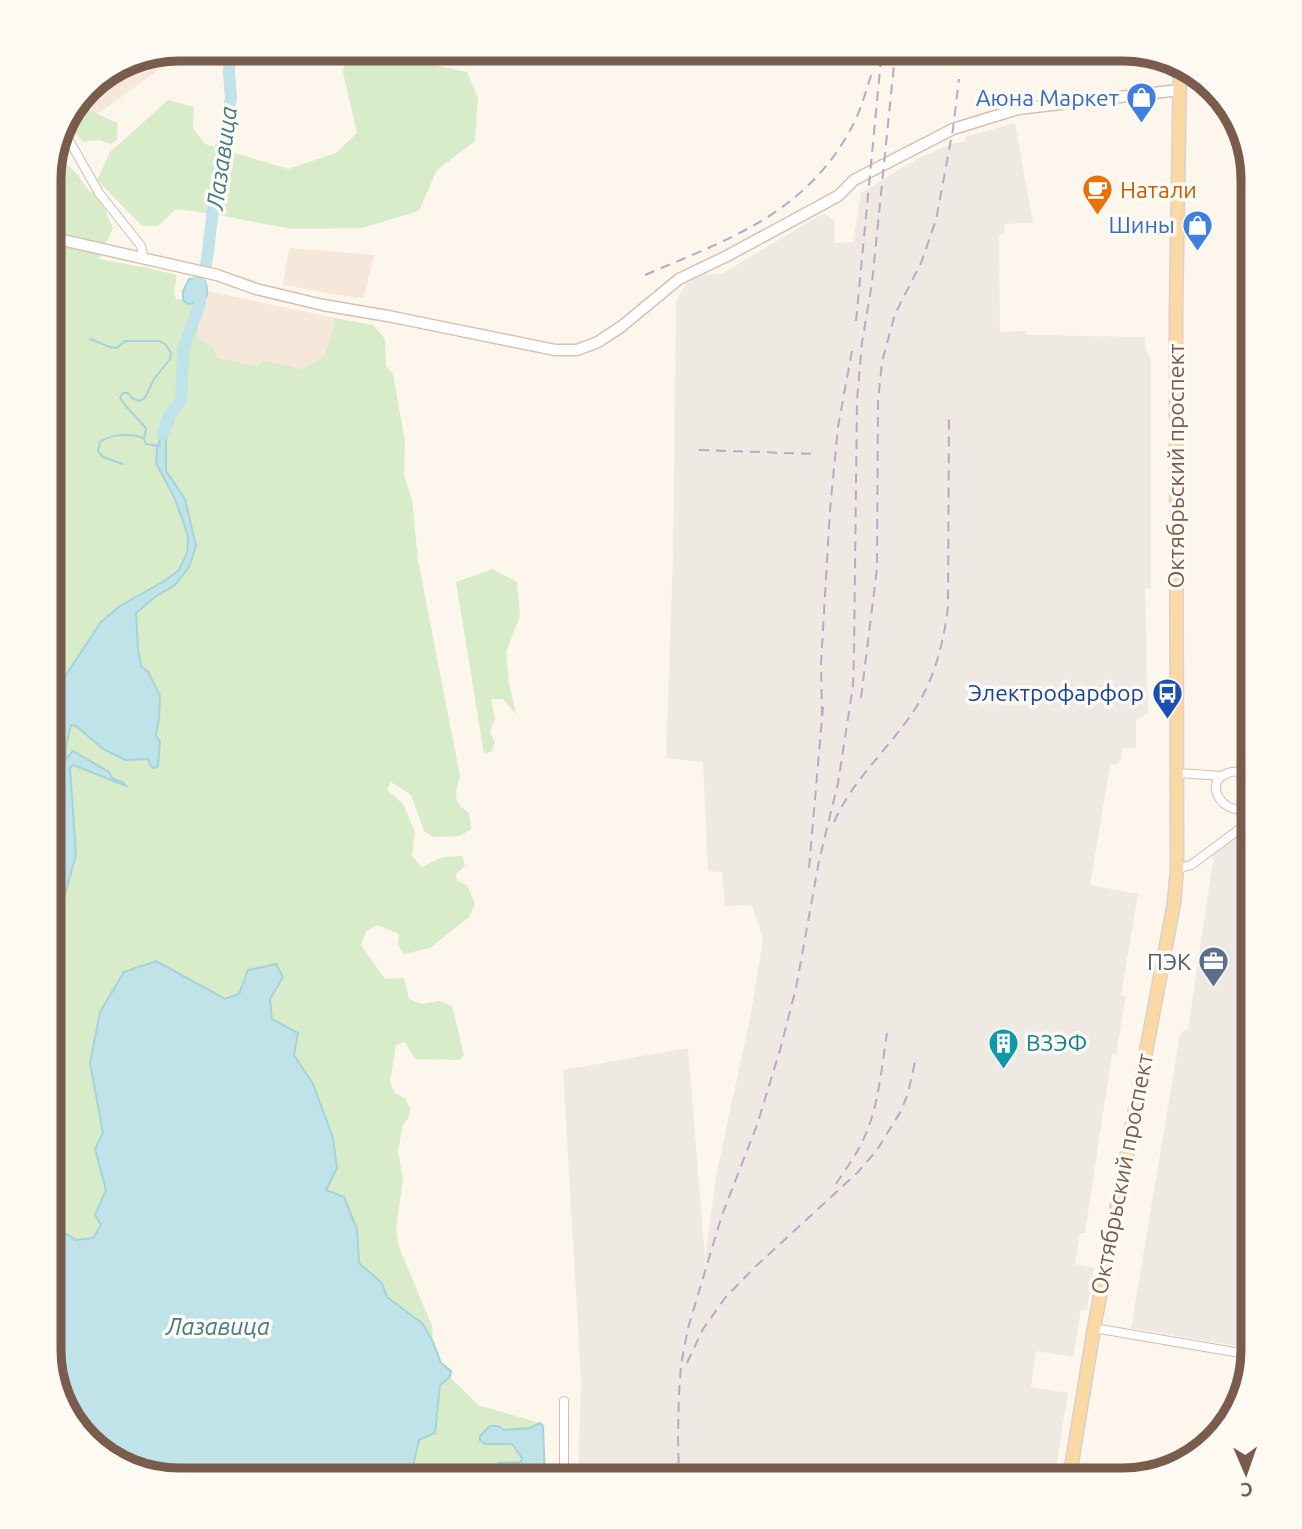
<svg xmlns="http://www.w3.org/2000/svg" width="1302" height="1529" viewBox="0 0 1302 1529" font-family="Ubuntu,sans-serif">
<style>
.residential{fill:#f5e8da}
.industrial{fill:#efe9e4}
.green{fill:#d8ecc9}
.water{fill:#bfe3e8;stroke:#a5d3da;stroke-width:2}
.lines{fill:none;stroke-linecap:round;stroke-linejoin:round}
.stream{stroke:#a5d3da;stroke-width:2}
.river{stroke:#bfe3e8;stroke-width:12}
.street-casing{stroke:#d1beb0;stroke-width:10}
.secondary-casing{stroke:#d6c0b0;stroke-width:13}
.primary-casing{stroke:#dad1cd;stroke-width:15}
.street{stroke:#fff;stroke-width:8}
.secondary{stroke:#fff;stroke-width:10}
.primary{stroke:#fbd9a5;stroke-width:12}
.rail{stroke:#b9a8c9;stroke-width:2;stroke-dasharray:10 7;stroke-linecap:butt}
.labels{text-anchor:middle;stroke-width:7;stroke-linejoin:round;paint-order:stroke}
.shop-label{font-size:23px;fill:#366cbe;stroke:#fffaf3;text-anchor:end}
.food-label{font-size:23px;fill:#c56008;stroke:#fffaf3;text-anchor:start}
.street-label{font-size:23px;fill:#7a5c4d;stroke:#fffaf3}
.transit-label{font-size:23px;fill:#164399;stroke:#fffaf3;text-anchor:end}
.service-label{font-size:23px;fill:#4e5e75;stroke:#fffaf3;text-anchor:end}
.culture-label{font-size:23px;fill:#0d838f;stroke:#fffaf3;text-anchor:start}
.water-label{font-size:24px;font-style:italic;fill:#437c86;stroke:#fffaf3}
.rim{fill:none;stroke:#7a5c4d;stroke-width:9}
</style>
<rect width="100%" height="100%" fill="#fdf6ec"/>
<path class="residential" d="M179 49H187L91 119 72 140 53 158 63 121 93 82Z
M289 248 374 255 364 297 354 298 283 285Z
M208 291 335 318 325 355 301 369 262 360 258 366 217 358 198 339V322Z"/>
<path class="industrial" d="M1015 123 1033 223 1005 224 1004 232 999 235 1000 332 1026 331 1027 335 1145 337V347L1151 359V588L1145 589 1148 713 1136 721V748H1122L1121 760 1117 764 1110 765 1090 885 1138 894 1121 995 1126 996 1116 1054H1112L1085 1233H1080L1075 1264 1094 1268 1087 1310H1081L1073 1357 1036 1351 1031 1387 1068 1393 1054 1480H578L581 1380 563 1070 688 1048 705 1258 716 1176 751 1013 763 939 752 905 725 906 722 872 708 871 703 762 666 758 673 556 676 302 686 283 704 274H721L824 213 835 221V243L853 242 861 193 915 160 950 144 964 142 965 137Z
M1253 834V1349L1131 1328 1180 1035 1184 1030H1188L1214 853 1238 835Z"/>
<path class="green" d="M348 49H434L438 66 467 72 478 98 475 141 437 170 419 211 362 228 292 229 212 214 176 209 158 226H142L97 180 110 152 168 100 194 107 193 128 205 144 288 169 336 153 357 133 343 72Z
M88 110 118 123 117 140 110 144 99 140 83 142 71 127 73 120Z
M62 160 77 174 89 191 95 193 105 206 106 212 113 228 99 259 148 268 177 275 174 292 176 299 183 300 188 304 200 303 205 300 198 322V338L213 347 217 358 258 366 262 360 301 369 325 355 335 318 373 325 385 339 386 366 393 374 405 441 404 476 412 499 418 560 460 776C455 794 452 802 469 813L471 829 460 836 433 837 424 831 411 795 391 782 387 790 403 804 415 832 412 856 422 867 443 857 462 856 465 866 456 874 457 881 467 885 475 904 469 917 430 948 404 954 398 944 399 934 377 925 366 931 361 945 385 979 404 978 409 999 422 1004 439 1001 452 1006 464 1055 460 1060 415 1059 405 1042 396 1045 390 1082 395 1093 405 1098 410 1108 409 1117 403 1125 398 1151 403 1180 396 1228 399 1247 432 1326 433 1342 423 1324 387 1297 382 1283 359 1263 356 1229 325 1190 313 1084 272 1019 270 999 283 977 225 999 156 962 90 1063 103 1133 95 1149 106 1190 95 1215 101 1225 93 1239 76 1240 49 1223V1018L58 999 55 955 59 916 76 855 70 768 72 765 125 786 124 783 112 778 109 772 74 751 66 760V746L71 725 76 726 103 749 125 760 149 759 160 742 156 735 159 719 148 672 141 666 138 649 136 613 155 597 175 585 196 546 185 499 166 471V437L173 422 163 429 157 448 156 463 175 499 188 536 187 553 179 570 166 580 120 606 101 622 66 675 50 744 56 802 49 861V189L58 182 55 170 57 161Z
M492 569 517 582 520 616 506 652 509 683 516 714 503 699H491L495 719 490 732 495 742 492 751 484 754 456 582Z
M450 1377 478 1405 540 1423 530 1428 503 1430 498 1426 485 1444H512L522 1458 521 1462 499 1475 478 1480H417L418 1476 413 1467 419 1440 435 1433 440 1385Z"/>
<path class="water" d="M199 278 205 281C211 298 205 303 188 304L183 300V291L189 279Z
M168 418 173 422 166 437V471L185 499 196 546 189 567 175 585 155 597 136 613 138 649 141 666 148 672 160 696 159 719 156 735 160 742 158 766 154 768 151 766 148 759 125 760 103 749 76 726 71 725 66 746V759L73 751 109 772 112 778 124 783 126 786 73 765 70 768 76 855 59 916 55 955 58 999 49 1018V861L56 802 50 744 52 712 66 675 101 622 120 606 166 580 179 570 187 553 188 536 175 499 156 463 157 448Z
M156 961 225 999 239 994 248 970 276 964 283 977 270 999 272 1019 298 1033 294 1055 313 1084 333 1138 337 1168 326 1190 344 1197 357 1229 359 1263 382 1283 387 1297 423 1324 433 1342 441 1363 451 1371 450 1377 440 1385 435 1433 419 1440 413 1466 418 1476 417 1480H179L121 1466 76 1429 49 1350V1223L76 1240 93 1238 101 1225 95 1215 106 1190 95 1149 103 1133 90 1063 100 1012 124 972Z
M540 1423 543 1426 545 1480H478L498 1475V1463L521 1462 522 1458 512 1444H485L480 1440V1436L490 1426H498L504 1430 530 1428Z"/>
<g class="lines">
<path class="stream" d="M90 339 110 347 117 348 125 341H160L166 345 171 353 170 359 154 379 145 398 139 401 132 398 128 393H123L120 397 124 404 146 428 144 439 146 444 160 446
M123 464 103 457 98 451 100 442C111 434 131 433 143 438"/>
<path class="river" d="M206 266 221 148 231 98 229 72 230 55 233 49
M163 434 168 418 181 400 183 350 200 303 199 278"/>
<defs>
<path id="street" d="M61 126 99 193 141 246 144 259
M1178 773 1223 776
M1253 788C1250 777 1241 768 1228 773 1193 786 1243 834 1253 792
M1177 869 1191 865 1253 819
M1094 1328 1252 1355
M564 1480V1401"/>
<path id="secondary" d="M49 237 217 275 256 289 323 305 388 316 555 350H577L598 342 622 326 679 279 725 257 838 196 854 180 953 129 1018 109 1179 90"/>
<path id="primary" d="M1069 1480 1094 1328 1174 903 1177 869 1176 311 1180 64"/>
</defs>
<use href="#street" class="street-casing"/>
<use href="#secondary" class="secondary-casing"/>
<use href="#primary" class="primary-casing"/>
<use href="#street" class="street"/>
<use href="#secondary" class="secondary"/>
<use href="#primary" class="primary"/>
<path class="rail" d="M645 275C726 240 801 216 848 134 860 114 866 91 873 69
M856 321 882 49
M699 450 816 454
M861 698 877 568 878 402 882 362 895 314 921 263 936 220 953 129 959 79
M822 716 821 664 830 510 838 427 853 345
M834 822C851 783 882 755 906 722 932 688 943 648 948 607L949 417
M809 868 823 707
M836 1184C847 1167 860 1150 867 1131 879 1101 882 1065 887 1033
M687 1363 703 1329 725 1298 754 1268 858 1172 877 1150 901 1111 908 1093 916 1057
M679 1480 678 1436 679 1394 681 1365 688 1328 722 1215 757 1125 780 1050 796 988 819 861 838 783 853 686 854 655 857 400 862 343 872 283 894 65"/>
</g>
<defs>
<symbol id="shop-pin" viewBox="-11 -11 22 30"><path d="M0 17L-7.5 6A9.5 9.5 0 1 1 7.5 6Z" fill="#3f7fe0" stroke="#fffaf3"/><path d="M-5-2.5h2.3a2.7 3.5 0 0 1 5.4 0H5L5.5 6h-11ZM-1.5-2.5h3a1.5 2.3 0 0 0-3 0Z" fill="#fff"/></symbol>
<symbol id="cafe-pin" viewBox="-11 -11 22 30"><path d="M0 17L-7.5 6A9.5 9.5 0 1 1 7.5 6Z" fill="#e8710a" stroke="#fffaf3"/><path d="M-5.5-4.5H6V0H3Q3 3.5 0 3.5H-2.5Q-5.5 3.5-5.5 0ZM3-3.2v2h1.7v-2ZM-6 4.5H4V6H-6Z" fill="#fff"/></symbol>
<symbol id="bus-pin" viewBox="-11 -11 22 30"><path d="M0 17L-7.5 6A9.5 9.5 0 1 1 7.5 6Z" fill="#1a4fb4" stroke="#fffaf3"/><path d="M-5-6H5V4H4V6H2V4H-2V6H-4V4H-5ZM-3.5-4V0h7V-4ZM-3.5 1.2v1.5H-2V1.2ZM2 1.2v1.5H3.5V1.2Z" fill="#fff"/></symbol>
<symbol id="office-pin" viewBox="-11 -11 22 30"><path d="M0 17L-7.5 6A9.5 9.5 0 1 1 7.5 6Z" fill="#5c6f8a" stroke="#fffaf3"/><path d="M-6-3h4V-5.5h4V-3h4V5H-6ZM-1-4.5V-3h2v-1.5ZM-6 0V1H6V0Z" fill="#fff"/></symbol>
<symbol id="building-pin" viewBox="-11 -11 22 30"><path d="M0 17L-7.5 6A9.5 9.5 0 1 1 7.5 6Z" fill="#0f9aa8" stroke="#fffaf3"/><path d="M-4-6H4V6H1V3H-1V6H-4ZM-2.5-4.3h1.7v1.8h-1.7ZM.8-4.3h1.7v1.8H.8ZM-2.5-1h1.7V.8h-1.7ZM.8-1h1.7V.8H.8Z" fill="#fff"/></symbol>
</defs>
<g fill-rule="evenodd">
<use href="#shop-pin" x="1124" y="80" width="35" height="47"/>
<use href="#cafe-pin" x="1080" y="172" width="35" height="47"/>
<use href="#shop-pin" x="1180" y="208" width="35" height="47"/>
<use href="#bus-pin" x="1150" y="676" width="35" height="47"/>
<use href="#office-pin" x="1196" y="944" width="35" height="47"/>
<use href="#building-pin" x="986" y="1026" width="35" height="47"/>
</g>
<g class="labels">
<g class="shop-label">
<text x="1119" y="106">Аюна Маркет</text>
<text x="1175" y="233">Шины</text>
</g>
<g class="food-label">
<text x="1120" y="198">Натали</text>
</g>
<g class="street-label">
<text transform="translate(1176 466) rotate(-90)" y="8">Октябрьский проспект</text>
<text transform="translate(1122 1174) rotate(-79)" y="8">Октябрьский проспект</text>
</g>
<g class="transit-label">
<text x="1144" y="701">Электрофарфор</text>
</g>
<g class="service-label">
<text x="1191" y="970">ПЭК</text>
</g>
<g class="culture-label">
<text x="1026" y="1051">ВЗЭФ</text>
</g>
<g class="water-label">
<text transform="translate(222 158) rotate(-82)" y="8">Лазавица</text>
<text x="218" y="1335">Лазавица</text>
</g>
</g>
<path d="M0 0H1302V1529H0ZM179 61H1123A118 118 0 0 1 1241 179V1350A118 118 0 0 1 1123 1468H179A118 118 0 0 1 61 1350V179A118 118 0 0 1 179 61Z" fill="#fffaf3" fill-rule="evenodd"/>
<path class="rim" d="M179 61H1123A118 118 0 0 1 1241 179V1350A118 118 0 0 1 1123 1468H179A118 118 0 0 1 61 1350V179A118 118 0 0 1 179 61Z"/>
<g transform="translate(1246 1473) rotate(178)" stroke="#fffaf3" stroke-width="5" paint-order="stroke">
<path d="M0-5L12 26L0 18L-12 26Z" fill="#7a5c4d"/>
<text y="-10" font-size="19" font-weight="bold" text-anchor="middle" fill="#7a5c4d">С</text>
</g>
</svg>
